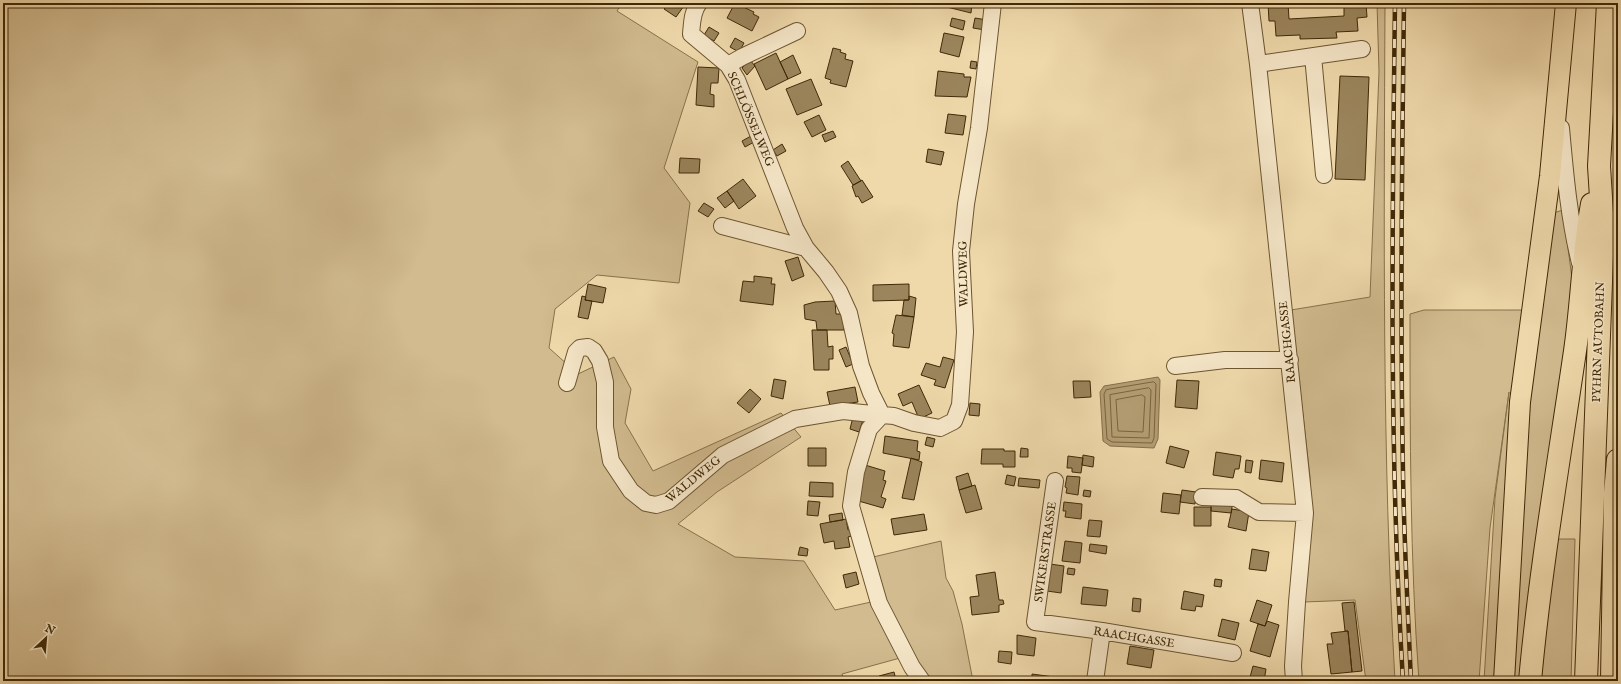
<svg xmlns="http://www.w3.org/2000/svg" width="1621" height="684" viewBox="0 0 1621 684" font-family="'IM FELL English',serif">
<style>
.green{fill:#d1bb8f;stroke:#88724b}
.water{fill:#b49d73;stroke:#866f48}
.lines{fill:none;stroke-linecap:round;stroke-linejoin:round}
.shore{stroke:#7a633d;stroke-width:1}
.building{fill:#9b855c;stroke:#402907}
.minor-casing{stroke:#6c5530;stroke-width:18}
.major-casing{stroke:#402907;stroke-width:22}
.highway-casing{stroke:#402907;stroke-width:24}
.minor{stroke:#f5e6c8;stroke-width:16}
.major{stroke:#efd9ab;stroke-width:20}
.highway{stroke:#efd9ab;stroke-width:22}
.rail-casing{stroke:#402907;stroke-width:4.5}
.rail{stroke:#f5e6c8;stroke-width:3;stroke-dasharray:9;stroke-linecap:butt}
.labels{text-anchor:middle;stroke-width:3;stroke-linejoin:round;paint-order:stroke}
.street-label{font-size:12px;fill:#402907;stroke:#f5e6c8}
</style>
<rect width="100%" height="100%" fill="#efd9ab"/>
<filter id="stains"><feTurbulence type="fractalNoise" baseFrequency=".005" numOctaves="4"/><feColorMatrix values="0 0 0 0 .2 0 0 0 0 .09 0 0 0 0 .02 0 0 0 .5 -.17"/></filter>
<radialGradient id="worn" r=".72"><stop offset=".6" stop-color="#630" stop-opacity="0"/><stop offset="1" stop-color="#630" stop-opacity=".3"/></radialGradient>
<path class="green" d="M3 3H622L617 11 698 62 664 168 690 203 679 283 597 275 555 309 549 348 578 374 614 357 631 389 625 423 653 471 781 413 801 437 717 492 678 524 735 557 804 561 835 610 880 600 869 558 941 541 946 578 953 591 962 624 973 681H917L900 658 842 674 844 681H3Z
M1377 3H1385C1384 229 1382 455 1395 681H1366L1355 600 1304 602 1311 530 1310 477 1291 310 1370 297 1379 72Z
M1563 210 1573 286 1521 681H1511L1525 435 1550 214Z
M1424 310H1520L1526 311 1498 681H1484L1495 498 1509 392 1490 528 1479 681H1419C1410 559 1410 436 1410 314Z
M1557 539H1575L1571 681H1539Z"/>
<path class="water" d="M1158 377 1160 380 1158 439 1154 448 1110 446 1103 441 1100 392 1104 386Z"/>
<g class="lines">
<path class="shore" d="M1154 382 1156 384 1154 438 1152 443 1112 442 1107 439 1104 394 1106 390Z
M1149 388 1151 390 1149 438 1112 437 1110 395Z
M1142 395 1145 397 1143 432 1118 431 1116 400Z"/>
</g>
<path class="building" d="M669 3H686L676 17 664 9Z
M735 3 754 12 753 14 759 17 752 31 727 18Z
M940 3H972L971 13 939 5Z
M1268 3H1288L1289 19 1344 16V3H1366L1367 17 1357 18 1358 31 1336 32 1337 38 1300 39V35L1276 36 1275 21H1269Z
M952 18 965 21 963 30 950 26Z
M975 18 987 20 985 30 973 28Z
M709 27 719 33 714 41 704 35Z
M944 33 964 37 959 57 940 52Z
M735 38 744 43 739 52 730 47Z
M833 48 841 50 840 52 846 54 845 59 853 61 846 87 830 83 831 80 825 78Z
M776 53 788 79 766 90 754 64Z
M793 55 801 73 788 79 780 62Z
M750 60 755 66 747 75 742 68Z
M971 61 977 62 976 69 970 68Z
M698 67 719 68 718 83H711L710 94 714 95V107L696 105Z
M938 71 964 74V77H971L967 97 935 96Z
M1340 76 1369 77 1365 180 1335 179Z
M811 79 822 105 797 115 786 89Z
M948 114 966 116 963 135 945 133Z
M819 115 826 130 812 137 804 122Z
M833 131 836 137 825 142 822 135Z
M751 136 754 142 745 147 742 141Z
M782 144 786 151 777 156 773 150Z
M928 149 944 152 941 165 926 162Z
M680 158 700 159 699 173H679Z
M848 161 861 181 853 185 841 166Z
M743 179 756 196 739 209 727 191Z
M862 180 873 197 862 203 858 196 856 197 852 186Z
M727 191 734 201 725 208 717 198Z
M704 203 714 209 708 217 698 211Z
M798 257 804 276 792 281 785 261Z
M754 276 772 278 771 284H775L773 305 740 301 743 281 754 282Z
M588 284 606 288 603 303 585 300Z
M909 284V300L873 301V285Z
M582 296 586 297 585 300 592 301 588 319 578 317Z
M909 296 916 298 914 317 902 315 904 300H909Z
M835 301 836 314H844V330H817L816 321 805 319 804 305 815 302Z
M896 315 914 317 909 348 893 346 894 334 892 333Z
M812 330H827L828 347 833 346V359H829V370H814Z
M846 347 853 364 846 367 839 350Z
M943 357 954 360 945 388 934 385 936 380 921 375 926 363 940 367Z
M774 379 786 381 783 399 771 396Z
M1177 380 1199 381 1197 409 1175 407Z
M1073 381H1090L1091 397 1074 398Z
M919 385 932 413 919 419 912 402 903 406 898 394Z
M855 387 858 402 830 406 827 392Z
M750 389 761 399 749 413 737 403Z
M970 403 980 404 979 416 969 415Z
M853 417 863 420 859 432 850 429Z
M885 436 918 441 917 451 920 452 919 460 883 453Z
M927 437 935 439 933 447 925 445Z
M1170 446 1189 451 1184 468 1166 463Z
M808 448H826V466H808Z
M1021 448 1028 449V457H1020Z
M982 449H1004V451H1015V467H1003V464H981Z
M1216 452 1241 456 1239 469H1235L1233 478 1213 475Z
M1083 455 1094 457 1093 467 1082 465Z
M1068 456 1083 458 1081 473 1072 472V468H1067Z
M911 458 922 462 914 500 902 498Z
M1246 460 1253 461 1251 473 1245 472Z
M1261 460 1284 463 1282 482 1259 479Z
M865 465 885 471 883 480 886 481 881 497 886 499 883 508 855 500Z
M968 473 972 486 959 490 956 477Z
M1007 475 1016 477 1014 486 1005 484Z
M1067 476 1080 477 1078 495 1066 493 1067 488 1065 487Z
M1019 478 1040 480 1039 488 1018 486Z
M810 482 833 483V497L809 496Z
M975 485 982 509 966 513 959 490Z
M1084 490 1091 491 1090 497 1083 496Z
M1182 490 1196 492 1195 504 1180 502Z
M1163 493 1181 495 1179 514 1161 512Z
M1211 498 1233 501 1231 513 1211 511Z
M808 501 820 502 818 516 807 515Z
M1064 502 1082 504 1081 519 1065 517 1066 511H1063Z
M1194 507H1211V526H1194Z
M1232 509 1249 512 1246 531 1228 527Z
M842 513 843 520 830 522 829 515Z
M924 514 927 530 894 535 891 519Z
M846 519 848 530 851 529 852 536 848 537 850 547 835 549 834 541 824 543 820 524Z
M1089 520 1102 521 1100 537 1087 536Z
M1065 541 1082 543 1080 563 1062 561Z
M1090 544 1107 546 1106 554 1089 551Z
M800 547 808 549 807 556 798 555Z
M1252 549 1269 552 1266 571 1249 569Z
M1050 564 1064 566 1061 593 1047 591Z
M1068 568 1075 569 1074 575 1067 574Z
M856 572 859 584 846 588 843 575Z
M995 572 999 600H1003L1004 604 999 605V612L972 615 970 597 979 596 976 575Z
M1215 579 1222 580 1221 587 1214 586Z
M1083 587 1108 590 1106 606 1081 604Z
M1184 591 1204 595 1202 607 1196 606 1195 611 1181 609Z
M1133 598 1141 599 1140 612 1132 611Z
M1257 600 1272 605 1265 626 1250 621Z
M1354 602 1362 671 1352 672 1348 631H1345L1342 603Z
M1222 619 1239 623 1235 640 1218 636Z
M1267 621 1279 625 1270 657 1250 651 1258 624 1265 626Z
M1348 631 1352 672 1331 674 1327 644H1333L1331 633Z
M1017 635 1036 638 1034 656 1017 654Z
M1130 646 1154 650 1151 668 1127 664Z
M999 651 1012 652 1011 664 998 662Z
M1253 666 1266 669 1264 681H1249Z
M894 672 896 680 900 679V681H881L879 676Z
M1032 674 1054 677V681H1027L1028 678H1032Z
M1110 678 1129 680V681H1109Z"/>
<g class="lines">
<defs>
<path id="minor" d="M699 3C692 11 692 24 691 34L728 65 737 80 795 228 806 248 826 272 839 291 849 313 861 366 871 393 882 415
M1250 3 1258 64 1305 513 1297 602 1293 666 1294 681
M1313 56 1324 175
M1258 64 1362 49
M728 65 742 57 797 31
M1561 128C1565 173 1569 219 1580 263
M722 226 806 248
M1175 366 1225 360H1290
M567 383 576 352 580 348 588 347 594 351 600 361 605 382V427L611 461 631 491 646 503 656 505 669 501 723 455 795 419 843 411 882 415
M1055 481 1035 622 1102 631 1233 653
M1202 497 1236 498 1259 512 1305 513
M922 681 912 667 879 603 851 506 856 472 869 429 882 415 894 416 914 423 940 428 954 421 960 405 965 332 961 251 966 204 979 128 993 3
M1095 681 1102 631"/>
<path id="major" d="M1504 681 1520 402 1550 176 1566 3"/>
<path id="highway" d="M1530 681C1540 571 1559 461 1575 351 1582 303 1583 253 1592 204
M1586 681 1603 229 1599 166 1608 3
M1612 681 1615 494 1618 460"/>
</defs>
<use href="#minor" class="minor-casing"/>
<use href="#major" class="major-casing"/>
<use href="#highway" class="highway-casing"/>
<use href="#minor" class="minor"/>
<use href="#major" class="major"/>
<use href="#highway" class="highway"/>
<defs>
<path id="rail" d="M1395 3C1392 229 1389 455 1403 681
M1404 3C1402 160 1400 316 1403 473 1404 543 1408 612 1411 681"/>
</defs>
<use href="#rail" class="rail-casing"/>
<use href="#rail" class="rail"/>
</g>
<g class="labels">
<g class="street-label">
<text transform="translate(751 119) rotate(67)" y="4">SCHLÖSSELWEG</text>
<text transform="translate(963 274) rotate(-91)" y="4">WALDWEG</text>
<text transform="translate(1287 342) rotate(-96)" y="4">RAACHGASSE</text>
<text transform="translate(1598 342) rotate(-88)" y="4">PYHRN AUTOBAHN</text>
<text transform="translate(693 479) rotate(-39)" y="4">WALDWEG</text>
<text transform="translate(1045 552) rotate(-82)" y="4">SWIKERSTRASSE</text>
<text transform="translate(1134 637) rotate(9)" y="4">RAACHGASSE</text>
</g>
</g>
<rect width="1621" height="684" fill="none" stroke="#efd9ab" stroke-width="16"/>
<rect x="4" y="4" width="1613" height="676" fill="none" stroke="#402907" stroke-width="2"/>
<rect x="8" y="8" width="1605" height="668" fill="none" stroke="#402907"/>
<g transform="translate(46 638) rotate(26)" stroke="#f5e6c8" stroke-width="3" paint-order="stroke">
<path d="M0-3L7 15L0 10L-7 15Z" fill="#402907"/>
<text y="-6" font-size="11" font-weight="bold" text-anchor="middle" fill="#402907">N</text>
</g>
<rect width="100%" height="100%" filter="url(#stains)"/>
<rect width="100%" height="100%" fill="url(#worn)"/>
</svg>
